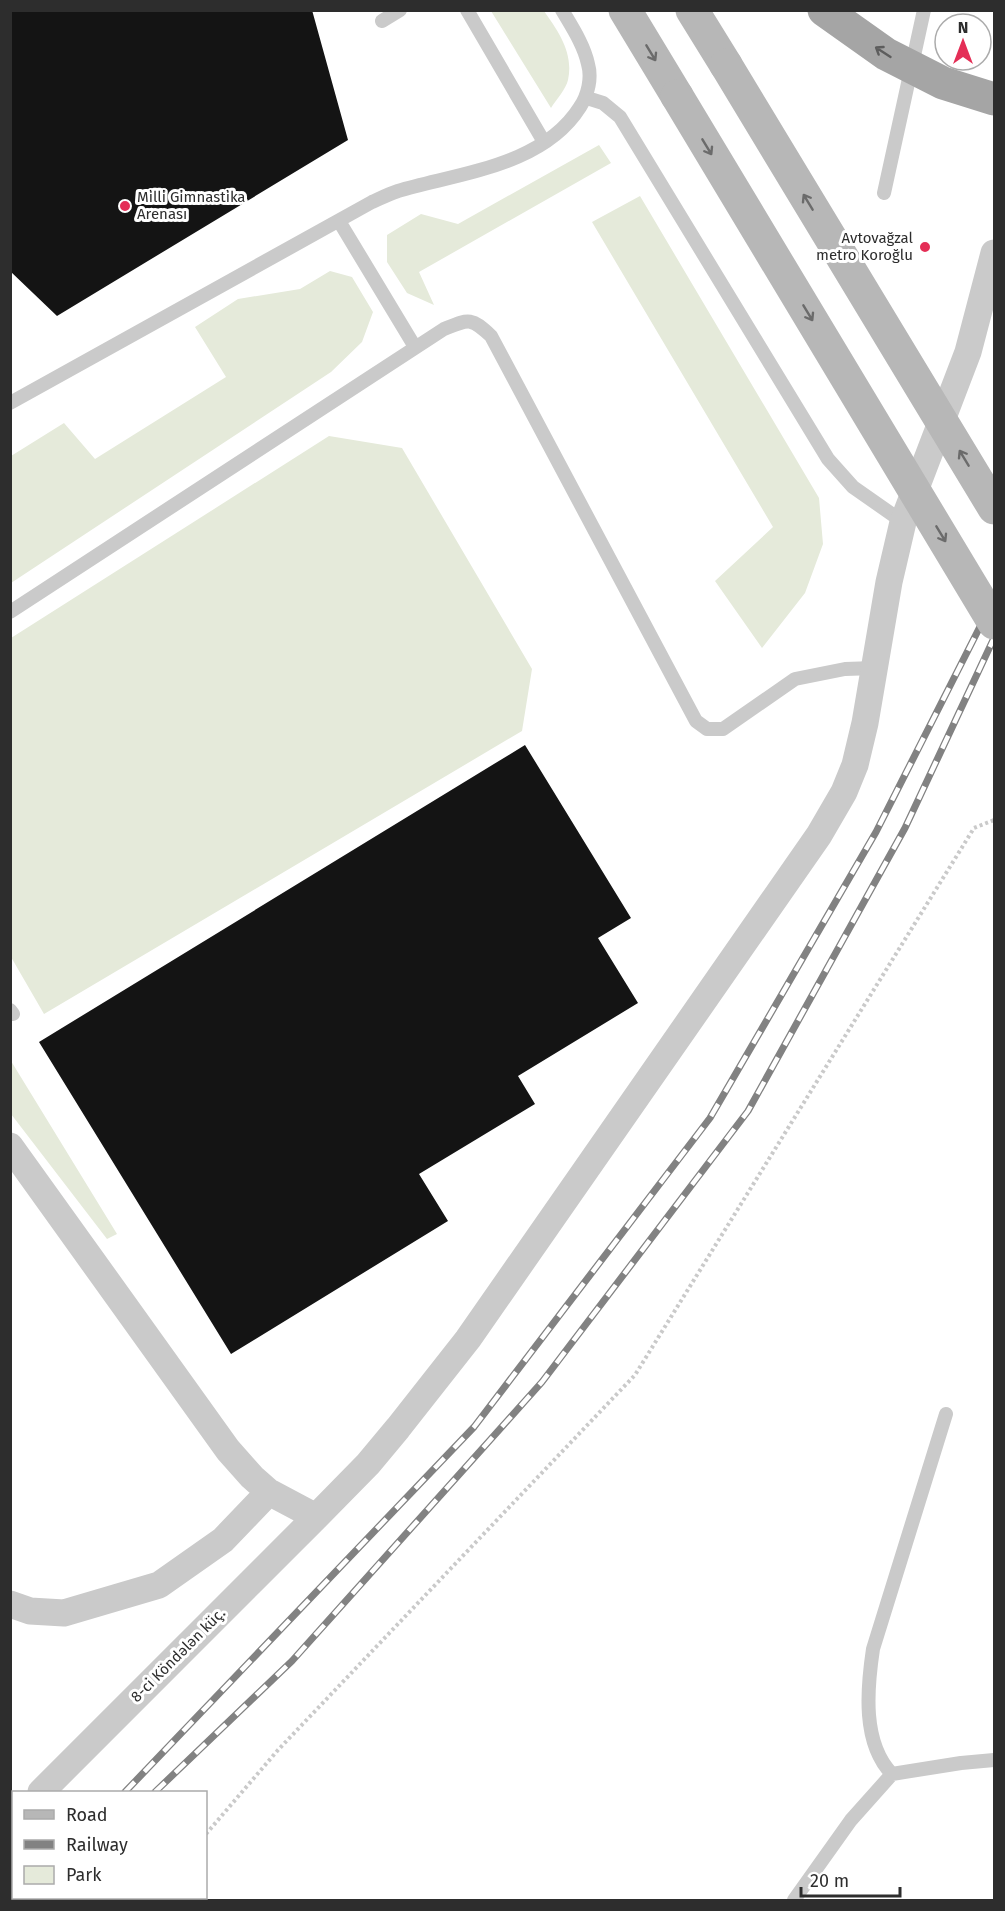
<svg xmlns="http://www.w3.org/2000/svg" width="1005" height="1911" viewBox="0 0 1005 1911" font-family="'Fira Sans',sans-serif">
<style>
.green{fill:#e5eada}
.building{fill:#141414}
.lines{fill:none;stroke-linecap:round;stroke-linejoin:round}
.path{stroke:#cacaca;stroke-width:4;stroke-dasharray:3 3;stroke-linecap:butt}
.lane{stroke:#cacaca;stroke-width:14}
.street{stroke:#cacaca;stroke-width:27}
.secondary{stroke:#b7b7b7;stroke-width:33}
.rail-casing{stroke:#828282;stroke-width:7}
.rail{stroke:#fff;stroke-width:4.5;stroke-dasharray:14;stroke-linecap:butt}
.secondary-bridge{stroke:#b7b7b7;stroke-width:33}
.primary-bridge{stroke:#a5a5a5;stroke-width:33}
.oneway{stroke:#5d5d5d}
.oneway2{stroke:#6b6b6b}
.poi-dot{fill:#e42e56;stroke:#fff;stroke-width:2}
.labels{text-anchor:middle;stroke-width:6;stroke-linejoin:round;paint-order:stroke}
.poi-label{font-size:15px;fill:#2d2d2d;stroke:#fff;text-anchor:start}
.street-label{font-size:15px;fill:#2d2d2d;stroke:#fff}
</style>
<rect width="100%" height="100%" fill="#fff"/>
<path class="green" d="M491 11H544C558 31 574 53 568 80 566 89 556 100 551 108Z
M599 145 611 163 419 272 434 305 407 293 387 262V235L421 214 458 224Z
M640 196 819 498 823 544 805 593 762 648 715 581 773 527 592 222Z
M330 271 352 277 373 312 362 342 331 372 11 583V456L64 423 95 459 226 377 195 327 238 299 300 289Z
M329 436 402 448 532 669 522 731 44 1014 11 957V638Z
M10 1061H11L117 1234 107 1239 11 1114Z"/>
<path class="building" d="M10 10H312L348 140 57 316 10 271Z
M525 745 631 918 598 938 638 1003 518 1076 535 1104 419 1174 448 1221 231 1354 39 1042Z"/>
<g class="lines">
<path class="path" d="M206 1834 278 1750 635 1375 974 828 994 820
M146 1900 149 1898"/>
<path class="lane" d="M467 10 544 142
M382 21 400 10
M587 98 603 103 620 117 828 459 853 487 903 522
M884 193 924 10
M339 221 415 347
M10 403 372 202C381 198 389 194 398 191 459 173 543 166 580 107 588 95 592 78 588 64 584 45 572 27 562 10
M10 612 444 329C469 319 471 317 491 336L696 721 707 729H723L795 679 845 669 875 668
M10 1010 13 1014
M892 1774C862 1743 867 1689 873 1649L946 1414
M794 1900 851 1820 892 1774 961 1763 994 1760"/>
<path class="street" d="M10 1146 228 1450 252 1477 269 1492 316 1517
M10 1604 30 1611 64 1613 159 1585 223 1540 269 1492
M41 1792 316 1517 368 1464 398 1428 468 1339 819 835 844 792 855 765 865 723 889 582 903 522 968 352 994 253
M10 1822 14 1819"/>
<path class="secondary" d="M625 10 677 96
M692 10 726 65"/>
<defs>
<path id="rail" d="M125 1792 474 1427 710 1118 876 832 994 599
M155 1792 292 1661 542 1382 748 1111 905 828 994 638
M12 1900 15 1898
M43 1900 46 1898"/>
</defs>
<use href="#rail" class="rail-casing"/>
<use href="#rail" class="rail"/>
<path class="secondary-bridge" d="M726 65 994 508
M677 96 994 623"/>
<path class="primary-bridge" d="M824 10 886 54 943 83 994 99"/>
</g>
<defs><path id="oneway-shaft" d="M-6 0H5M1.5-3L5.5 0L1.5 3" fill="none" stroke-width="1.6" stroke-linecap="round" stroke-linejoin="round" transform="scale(1.5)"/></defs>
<use class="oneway" href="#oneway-shaft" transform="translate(883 52) rotate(-147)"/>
<g class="oneway2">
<use href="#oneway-shaft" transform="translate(651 53) rotate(59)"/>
<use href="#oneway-shaft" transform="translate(707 147) rotate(59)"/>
<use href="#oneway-shaft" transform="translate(808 202) rotate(-121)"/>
<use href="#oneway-shaft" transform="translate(808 313) rotate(59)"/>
<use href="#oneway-shaft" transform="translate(964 458) rotate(-121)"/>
<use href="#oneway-shaft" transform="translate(941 534) rotate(59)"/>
</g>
<g class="poi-dot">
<circle cx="125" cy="206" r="6"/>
<circle cx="925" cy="247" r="6"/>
</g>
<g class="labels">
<g class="poi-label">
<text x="137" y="202">Milli Gimnastika<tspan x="137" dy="17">Arenası</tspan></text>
<text x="913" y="243" text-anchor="end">Avtovağzal<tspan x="913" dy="17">metro Koroğlu</tspan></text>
</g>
<g class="street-label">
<text transform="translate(178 1655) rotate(-45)" y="5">8-ci Köndələn küç.</text>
</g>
</g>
<rect width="1005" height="1911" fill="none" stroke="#2d2d2d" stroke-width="24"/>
<rect x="12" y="1791" width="195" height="108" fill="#ffffff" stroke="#ababab" stroke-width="1.5"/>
<rect x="24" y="1810" width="30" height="9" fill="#b7b7b7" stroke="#ababab" stroke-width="1.5"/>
<text x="66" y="1821" font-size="18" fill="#2d2d2d">Road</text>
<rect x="24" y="1840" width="30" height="9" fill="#828282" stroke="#ababab" stroke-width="1.5"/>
<text x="66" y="1851" font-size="18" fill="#2d2d2d">Railway</text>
<rect x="24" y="1866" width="30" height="18" fill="#e5eada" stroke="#ababab" stroke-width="1.5"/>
<text x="66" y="1881" font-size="18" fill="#2d2d2d">Park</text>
<g transform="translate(963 42)"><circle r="28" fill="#ffffff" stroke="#ababab" stroke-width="1.5"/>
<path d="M0-4.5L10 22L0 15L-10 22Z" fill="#e42e56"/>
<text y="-9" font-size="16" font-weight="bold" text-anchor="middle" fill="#2d2d2d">N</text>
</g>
<path d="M801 1887v9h99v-9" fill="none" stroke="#2d2d2d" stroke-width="3"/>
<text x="810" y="1887" font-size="18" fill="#2d2d2d" stroke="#ffffff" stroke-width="4.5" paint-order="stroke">20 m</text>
</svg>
